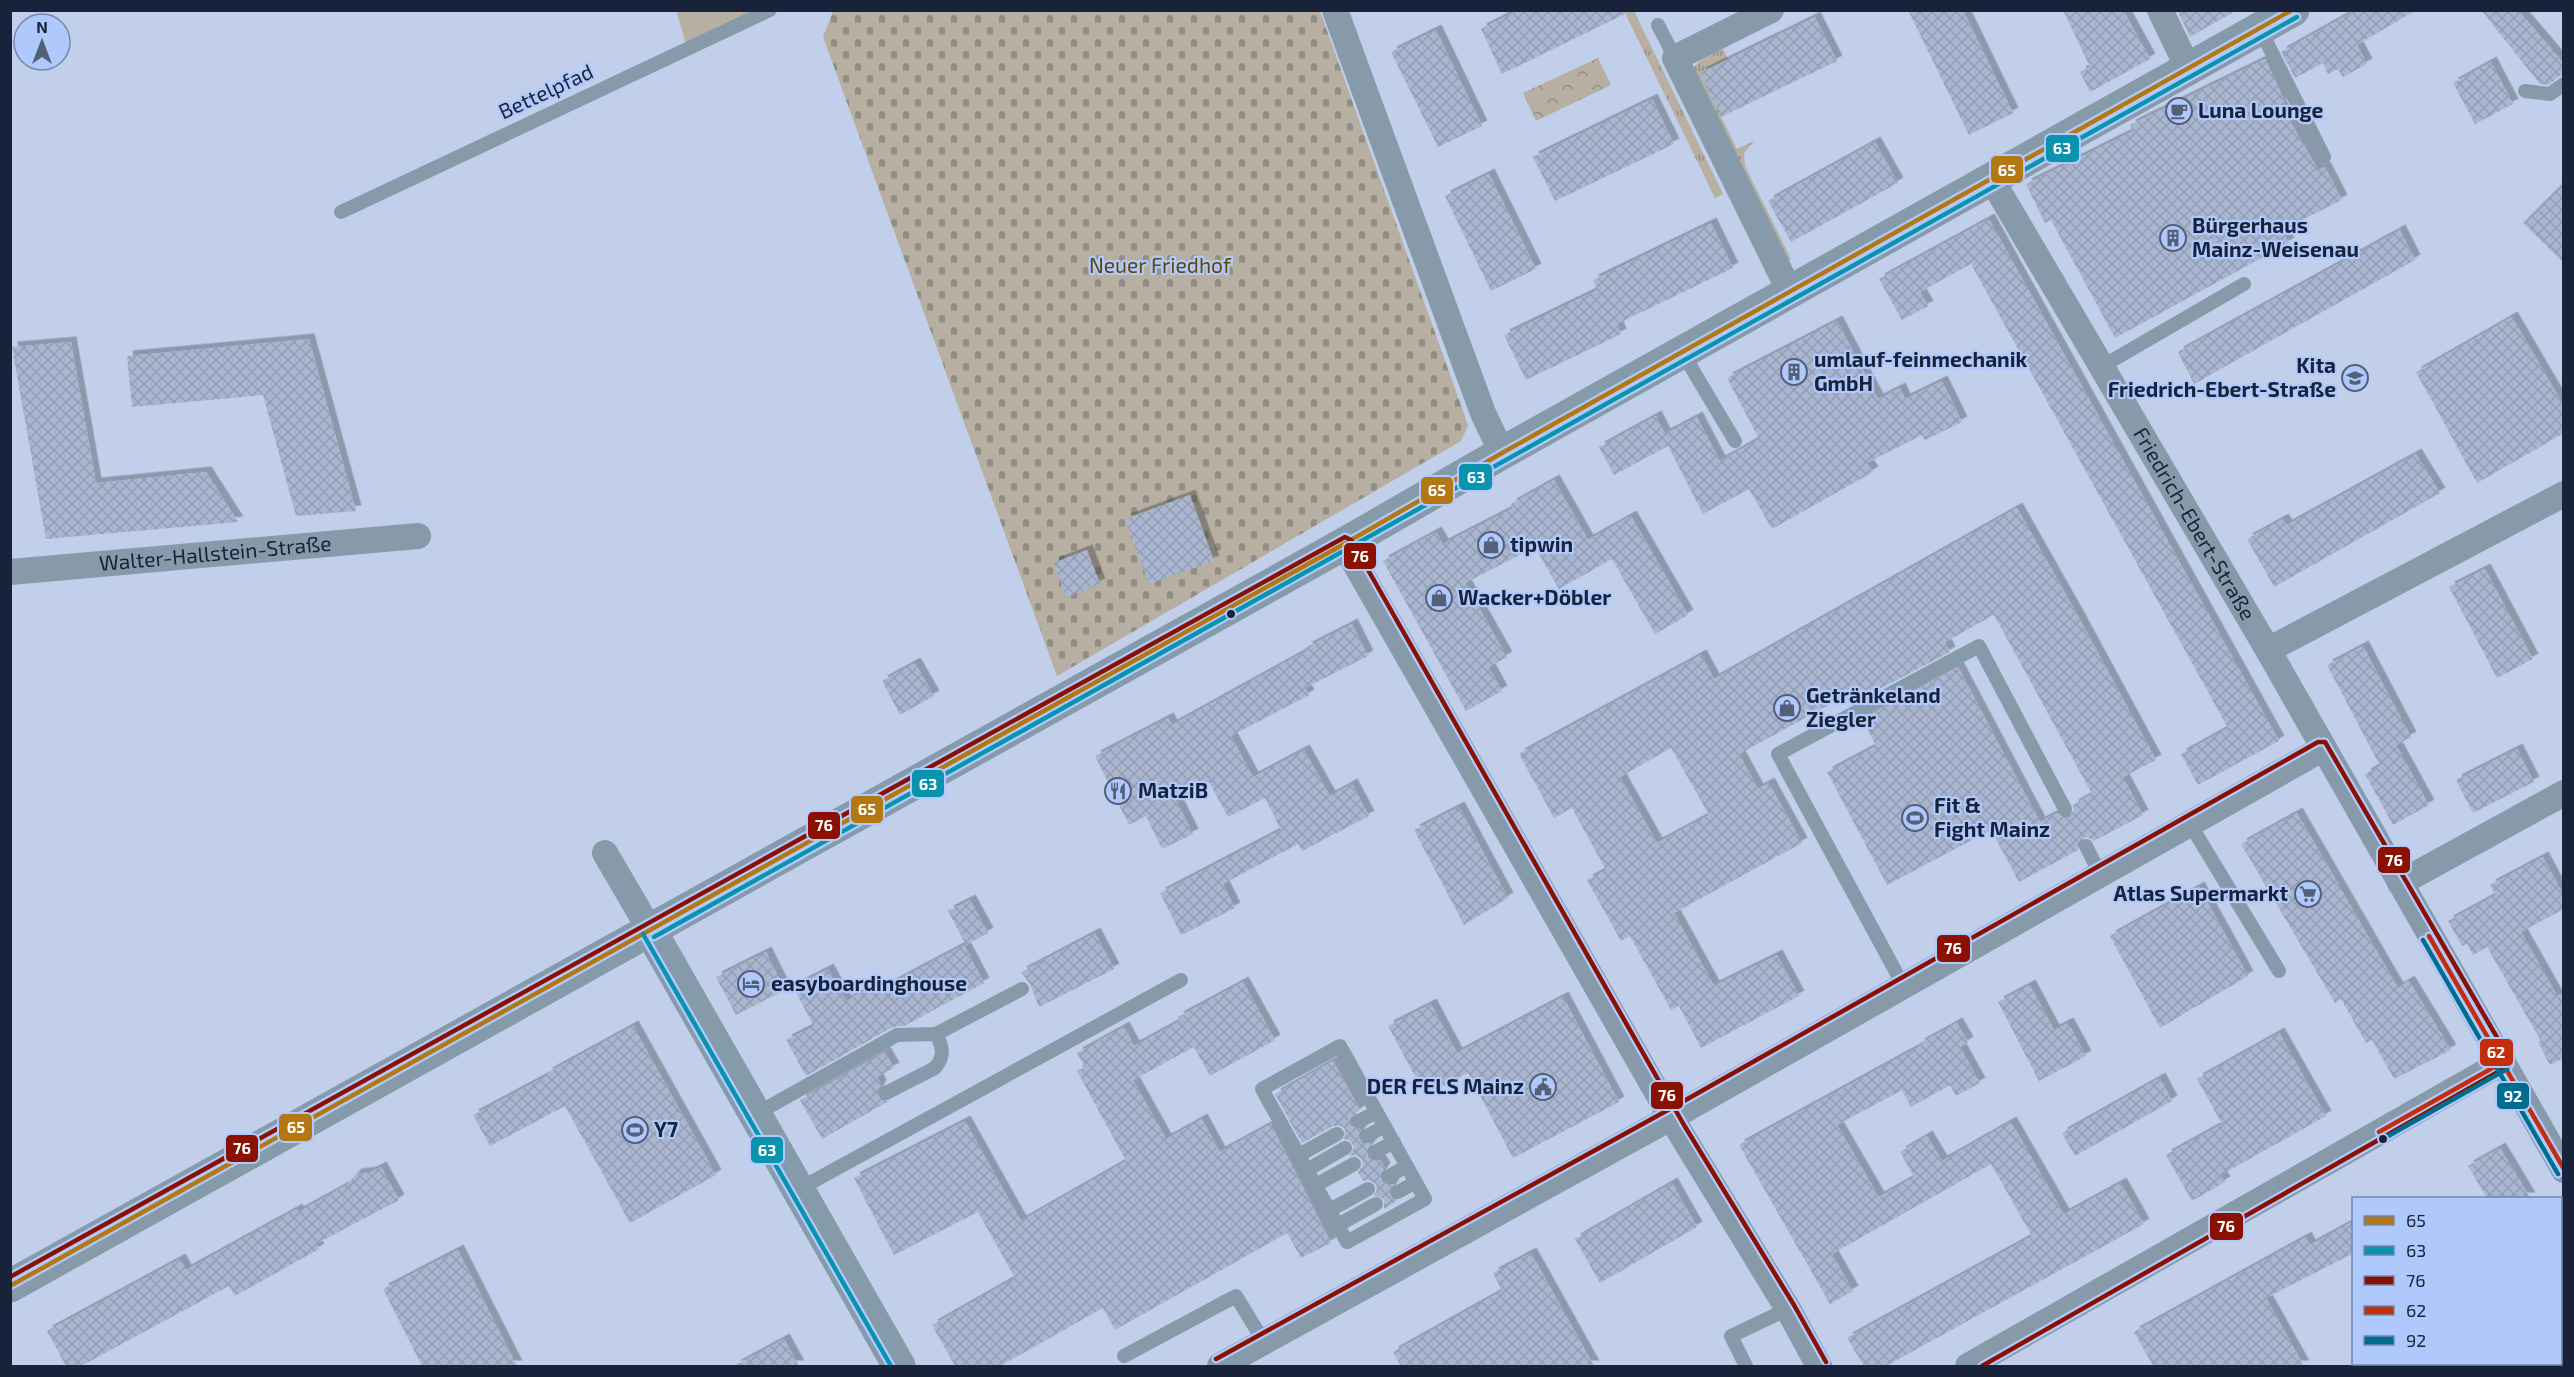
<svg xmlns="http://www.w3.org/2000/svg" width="2574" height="1377" viewBox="0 0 2574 1377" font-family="'Exo 2',sans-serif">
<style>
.grass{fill:url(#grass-tufts)}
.cemetery{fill:url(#cemetery-stones)}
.park{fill:url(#park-crowns)}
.garden{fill:#b6afa2}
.building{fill:url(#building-cross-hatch);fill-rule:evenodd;filter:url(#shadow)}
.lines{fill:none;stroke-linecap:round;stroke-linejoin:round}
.lane{stroke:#869aa9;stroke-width:14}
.street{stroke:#869aa9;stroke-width:26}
.secondary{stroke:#869baa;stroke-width:33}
.bus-1-casing{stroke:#b0c9fc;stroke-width:9}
.bus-2-casing{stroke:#b0c9fc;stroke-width:9}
.bus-3-casing{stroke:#b0c9fc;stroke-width:9}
.bus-4-casing{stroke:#b0c9fc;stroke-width:9}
.bus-5-casing{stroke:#b0c9fc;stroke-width:9}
.bus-1{stroke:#b37812;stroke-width:4.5}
.bus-2{stroke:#0993af;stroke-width:4.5}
.bus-3{stroke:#8a1002;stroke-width:4.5}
.bus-4{stroke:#c22e0c;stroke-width:4.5}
.bus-5{stroke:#006d8f;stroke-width:4.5}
.bus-dot{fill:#18233b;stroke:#b0c9fc;stroke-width:2}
.labels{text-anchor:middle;stroke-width:4.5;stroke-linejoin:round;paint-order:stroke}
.street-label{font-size:21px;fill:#18233b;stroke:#b0c9fc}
.poi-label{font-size:21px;font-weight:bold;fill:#18233b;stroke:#b0c9fc;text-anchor:start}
.park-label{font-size:21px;fill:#624700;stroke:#b0c9fc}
.line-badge{stroke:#b0c9fc;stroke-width:2}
.badge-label{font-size:16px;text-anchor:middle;font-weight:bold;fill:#fff}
</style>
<defs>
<pattern id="grass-tufts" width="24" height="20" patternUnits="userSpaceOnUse" patternTransform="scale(1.5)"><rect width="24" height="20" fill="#b6afa2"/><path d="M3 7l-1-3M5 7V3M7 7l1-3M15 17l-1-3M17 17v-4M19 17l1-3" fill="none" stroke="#938e85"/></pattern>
<pattern id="cemetery-stones" width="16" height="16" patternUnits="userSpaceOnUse" patternTransform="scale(1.5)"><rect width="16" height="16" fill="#b6afa2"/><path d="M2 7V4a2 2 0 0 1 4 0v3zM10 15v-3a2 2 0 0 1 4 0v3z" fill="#938e85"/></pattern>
<pattern id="park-crowns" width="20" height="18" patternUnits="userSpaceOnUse" patternTransform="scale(1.5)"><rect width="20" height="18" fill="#b6afa2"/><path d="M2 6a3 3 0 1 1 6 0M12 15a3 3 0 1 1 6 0" fill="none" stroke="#938e85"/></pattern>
<pattern id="building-cross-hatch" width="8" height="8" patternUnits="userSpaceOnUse" patternTransform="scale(1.5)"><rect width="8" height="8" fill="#aab6d0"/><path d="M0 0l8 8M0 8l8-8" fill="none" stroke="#929cb4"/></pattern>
<filter id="shadow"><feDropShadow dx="5.5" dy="-5.5" stdDeviation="0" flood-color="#0004"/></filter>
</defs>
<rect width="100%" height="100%" fill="#c2cfea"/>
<path class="grass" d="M1624 11H1634L1723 194 1715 198Z
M1723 49 1728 59 1700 73 1737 149 1754 141 1744 153 1745 166 1791 259 1786 262 1693 69 1700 60Z"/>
<path class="cemetery" d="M833 11H1320L1462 408 1468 426 1461 441 1057 676 823 37Z"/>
<path class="park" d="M1598 58 1611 85 1536 121 1523 93Z"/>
<path class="garden" d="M676 10 753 11 686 44Z"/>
<path class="building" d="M1518 10H1633L1502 74 1481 29Z
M1908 10H1963L2013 113 1969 135Z
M2063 10H2123L2150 59 2090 92 2080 72 2090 67Z
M2177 10H2237L2190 37Z
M2356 10H2416L2357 45 2367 64 2343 77 2338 69 2328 74 2323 63 2295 78 2281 52Z
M2481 10H2518L2564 64V73L2548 85 2540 84Z
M1815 17 1837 61 1721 117 1700 73Z
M1436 30 1482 126 1438 147 1391 52Z
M2265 59 2285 102 2280 104 2318 170 2325 167 2342 200 2282 230 2289 243 2115 338 2051 220 2045 223 2026 184 2133 131 2130 125Z
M2491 62 2513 104 2475 124 2453 83Z
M1652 99 1674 144 1555 201 1533 157Z
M1875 142 1898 183 1791 242 1768 201Z
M1489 174 1536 269 1491 291 1445 196Z
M2564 182V263L2523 223Z
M1989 219 2279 741 2198 785 2181 754 2228 728 1971 264 1920 292 1928 306 1902 320 1879 279Z
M1711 223 1733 268 1617 324 1621 334 1526 380 1504 335 1597 290 1593 280Z
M2400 230 2415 260 2194 384 2178 352Z
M2512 317 2564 406V433L2477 483 2416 372Z
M1837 321 1878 399 1900 388 1905 399 1942 381 1962 422 1925 440 1922 435 1867 463 1873 472 1772 529 1749 489 1703 514 1668 446 1614 475 1599 447 1656 416 1665 434 1697 417 1720 461 1759 439 1727 378Z
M309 339 356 511 296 516 263 395 132 407 127 356Z
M71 342 96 483 206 472 238 522 46 539 12 347Z
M2416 454 2440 493 2274 587 2247 539 2283 519 2287 525Z
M1554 480 1588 540 1631 516 1688 615 1655 634 1612 559 1559 589 1535 547 1465 583 1507 657 1489 667 1502 691 1466 711 1383 561 1436 532 1443 544 1513 508 1511 504Z
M1190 495 1214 561 1149 584 1125 519Z
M2017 508 2078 616 2156 760 2123 777 2143 815 2094 841 2087 837 2081 838 2077 845 2078 850 2019 882 1991 830 1887 885 1827 772 1876 746 1862 719 1958 667 2040 822 2057 813 2064 818 2070 817 2074 810 2073 805 2092 794 1994 615 1945 642 1950 652 1853 703 1849 694 1739 754 1758 789 1769 783 1802 843 1674 913 1714 986 1777 955 1799 996 1701 1048 1679 1006 1671 1010 1630 936 1621 941 1587 880 1606 870 1572 808 1554 818 1519 754 1701 655 1714 679ZM1671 748 1709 815 1657 843 1620 777Z
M1087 550 1100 584 1066 597 1053 563Z
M2485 569 2533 659 2497 678 2449 587Z
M1352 624 1368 656 1305 688 1309 695 1231 736 1253 777 1304 750 1330 796 1352 784 1369 816 1302 851 1298 844 1223 884 1235 908 1181 935 1160 893 1281 830 1265 798 1228 817 1209 782 1176 800 1193 834 1162 849 1146 816 1129 825 1095 756 1168 718 1172 725 1308 650 1307 647Z
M2363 646 2411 737 2396 745 2429 805 2393 825 2365 774 2380 766 2327 665Z
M915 663 934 696 900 715 882 681Z
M2517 749 2534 782 2473 813 2456 780Z
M1459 807 1508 898 1464 925 1414 830Z
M2297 813 2398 988 2409 981 2451 1050 2394 1079 2372 1040 2366 1043 2341 999 2335 1003 2241 844Z
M2543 857 2564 896V909L2521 932 2557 996 2564 993V1058L2550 1065 2538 1042 2541 1041 2487 947 2473 955 2467 944 2462 946 2448 921 2496 895 2490 885Z
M2199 887 2248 976 2160 1028 2110 936Z
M970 900 988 933 966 945 948 911Z
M1095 933 1114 969 1039 1007 1030 984 1021 972Z
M964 945 984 983 904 1026 893 1027 806 1076 786 1040 814 1026 793 987 828 969 846 1001 874 985 877 991Z
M766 952 785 990 736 1015 716 977Z
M1243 982 1275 1040 1210 1076 1194 1047 1133 1080 1166 1139 1202 1119 1220 1152 1271 1124 1331 1243 1301 1258 1287 1233 1115 1330 1103 1308 1000 1366H955L932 1325 1015 1278 978 1212 894 1255 854 1178 965 1121 1021 1221 1126 1161 1077 1071 1085 1067 1077 1053 1124 1027 1134 1046 1180 1021 1178 1017Z
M2030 985 2054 1030 2068 1023 2086 1056 2039 1081 1998 1002Z
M1563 997 1619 1102 1513 1158 1468 1073 1425 1095 1388 1026 1431 1004 1457 1053Z
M1957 1023 1968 1042 1960 1047 1980 1083 1956 1096 1950 1085 1911 1107 1902 1090 1837 1125 1879 1197 1914 1177 1900 1152 1927 1136 1942 1161 2011 1122 2064 1214 2121 1183 2144 1224 1886 1366H1864L1847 1338 2032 1236 1991 1164 1832 1254 1853 1291 1830 1304 1739 1145 1920 1046 1919 1044Z
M633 1026 716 1175 630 1223 565 1106 490 1146 473 1115 548 1075 547 1073Z
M2279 1033 2326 1116 2221 1175 2225 1182 2192 1201 2166 1155 2222 1124 2197 1079Z
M885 1052 894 1068 877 1077 881 1085 877 1093 881 1100 889 1101 822 1139 800 1100Z
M1333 1061 1360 1110 1351 1117V1126L1361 1130 1358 1136 1362 1143 1371 1144 1366 1151 1367 1157 1374 1161 1380 1160 1385 1168 1380 1175 1381 1181 1388 1185 1394 1184 1389 1192 1393 1199 1397 1201 1384 1209V1199L1374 1195 1377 1190 1376 1184 1369 1180 1363 1181 1358 1172 1363 1165 1362 1159 1355 1155 1349 1156 1354 1147 1350 1141 1344 1139 1345 1129 1341 1126H1333L1302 1143 1275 1094Z
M2160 1078 2172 1101 2075 1156 2062 1133Z
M2500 1148 2520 1181 2530 1198H2487L2468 1166Z
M381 1167 399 1200 316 1244 319 1249 235 1296 229 1286 81 1366H66L47 1331 180 1259 186 1270 297 1209 298 1212 347 1185 356 1174 371 1172Z
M1672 1183 1697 1227 1600 1283 1575 1239Z
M2354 1221V1253L2266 1298 2304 1366H2153L2134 1332 2306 1237 2310 1245Z
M458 1250 517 1366H422L383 1289Z
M1531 1253 1594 1366H1401L1393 1352 1502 1291 1493 1273Z
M784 1339 799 1366H734Z"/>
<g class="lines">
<path class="lane" d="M1658 25 1675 58
M2260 29 2324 157
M2525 91 2550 94 2564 84
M341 212 770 10
M1682 352 1735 441
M2101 367 2244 284
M2190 824 2279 971
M2086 846 2100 874
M1903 985 1778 754 1979 646 2065 809
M1340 1046 1425 1199 1347 1242 1262 1089Z
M886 1093 935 1068C945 1056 943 1047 936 1034
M756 1114 897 1035 936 1034 1022 989
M1359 1121 1377 1112
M1367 1136 1385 1126
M1375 1152 1394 1142
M1299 1155 1337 1134
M1307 1170 1345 1148
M1389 1176 1407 1166
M1316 1185 1354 1164
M799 1189 1181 980
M1398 1192 1416 1182
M1330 1210 1368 1189
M2560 1224 2564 1222
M1338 1225 1376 1204
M1124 1356 1236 1296 1264 1342
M1746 1366 1731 1336 1788 1309"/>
<g class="street">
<path d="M1335 10 1483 413 1502 453"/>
<path d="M1771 10 1675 58 1790 292"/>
<path d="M2160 10 2188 68"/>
<path id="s1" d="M1992 180 2268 650 2564 1170"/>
<path d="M1344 544 1678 1129 1788 1309 1819 1366"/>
<path id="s2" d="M10 572 418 536"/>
<path d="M2268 650 2564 494"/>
<path d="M605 853 650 930"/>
<path d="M2400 883 2564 793"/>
<path d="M1220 1366 1672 1117 2322 749"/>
<path d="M1968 1366 2503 1062"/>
</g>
<path class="secondary" d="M650 930 899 1366
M10 1286 1344 544 1502 453 2293 10"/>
<defs>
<path id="bus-1" d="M10 1286 1344 544 1502 453 2292 10"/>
<path id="bus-2" d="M643 934 891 1366
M654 937C1202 631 1749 323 2297 17"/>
<path id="bus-3" d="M10 1277 1345 537 1351 540 1684 1125 1794 1305 1826 1362
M1216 1359 1668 1110 2318 742H2325L2509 1058 2510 1065 1982 1366"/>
<path id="bus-4" d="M2429 936 2564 1169
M2379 1132 2503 1062"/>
<path id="bus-5" d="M2423 940 2558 1174
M2383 1139 2507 1069"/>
</defs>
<use href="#bus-1" class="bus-1-casing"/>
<use href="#bus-2" class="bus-2-casing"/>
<use href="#bus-3" class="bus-3-casing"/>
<use href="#bus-4" class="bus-4-casing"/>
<use href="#bus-5" class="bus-5-casing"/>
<use href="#bus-1" class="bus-1"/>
<use href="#bus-2" class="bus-2"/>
<use href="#bus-3" class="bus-3"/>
<use href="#bus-4" class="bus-4"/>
<use href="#bus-5" class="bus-5"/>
</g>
<defs>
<symbol id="cafe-ring" viewBox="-11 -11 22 22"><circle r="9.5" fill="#b0c9fc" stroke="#545f78" stroke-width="1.5"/><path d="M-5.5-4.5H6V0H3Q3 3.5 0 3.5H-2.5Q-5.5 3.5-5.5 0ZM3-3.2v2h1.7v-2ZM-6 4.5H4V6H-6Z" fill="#545f78"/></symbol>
<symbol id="building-ring" viewBox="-11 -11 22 22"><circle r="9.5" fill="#b0c9fc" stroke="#545f78" stroke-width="1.5"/><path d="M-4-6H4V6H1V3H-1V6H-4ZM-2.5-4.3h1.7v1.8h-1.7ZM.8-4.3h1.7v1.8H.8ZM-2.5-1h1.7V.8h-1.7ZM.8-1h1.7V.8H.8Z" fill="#545f78"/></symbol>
<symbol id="school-ring" viewBox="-11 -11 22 22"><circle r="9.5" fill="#b0c9fc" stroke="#545f78" stroke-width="1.5"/><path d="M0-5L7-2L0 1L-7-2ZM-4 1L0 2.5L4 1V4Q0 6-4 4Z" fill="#545f78"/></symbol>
<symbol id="shop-ring" viewBox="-11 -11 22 22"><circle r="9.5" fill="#b0c9fc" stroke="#545f78" stroke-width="1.5"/><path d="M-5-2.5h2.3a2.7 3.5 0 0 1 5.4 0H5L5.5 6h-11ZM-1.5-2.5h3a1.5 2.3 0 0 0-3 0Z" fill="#545f78"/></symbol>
<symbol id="restaurant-ring" viewBox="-11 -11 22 22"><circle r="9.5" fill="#b0c9fc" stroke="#545f78" stroke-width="1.5"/><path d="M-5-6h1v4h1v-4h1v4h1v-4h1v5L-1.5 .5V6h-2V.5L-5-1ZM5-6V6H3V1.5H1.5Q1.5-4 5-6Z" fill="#545f78"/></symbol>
<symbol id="stadium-ring" viewBox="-11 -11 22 22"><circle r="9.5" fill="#b0c9fc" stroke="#545f78" stroke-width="1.5"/><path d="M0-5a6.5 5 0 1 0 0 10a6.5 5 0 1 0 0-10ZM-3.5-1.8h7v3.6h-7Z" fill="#545f78"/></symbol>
<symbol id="supermarket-ring" viewBox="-11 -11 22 22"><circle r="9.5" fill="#b0c9fc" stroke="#545f78" stroke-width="1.5"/><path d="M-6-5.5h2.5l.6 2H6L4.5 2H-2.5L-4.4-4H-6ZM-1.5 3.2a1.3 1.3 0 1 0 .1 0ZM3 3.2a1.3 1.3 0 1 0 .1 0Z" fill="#545f78"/></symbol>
<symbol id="hotel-ring" viewBox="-11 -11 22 22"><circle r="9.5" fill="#b0c9fc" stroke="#545f78" stroke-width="1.5"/><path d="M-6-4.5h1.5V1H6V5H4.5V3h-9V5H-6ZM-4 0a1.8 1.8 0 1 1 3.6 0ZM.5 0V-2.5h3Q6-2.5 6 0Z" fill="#545f78"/></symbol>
<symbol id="civic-ring" viewBox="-11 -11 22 22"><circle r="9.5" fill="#b0c9fc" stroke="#545f78" stroke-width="1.5"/><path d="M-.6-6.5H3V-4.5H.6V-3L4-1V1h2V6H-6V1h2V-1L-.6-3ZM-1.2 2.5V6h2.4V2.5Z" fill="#545f78"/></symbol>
</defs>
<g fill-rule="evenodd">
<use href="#cafe-ring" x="2164" y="96" width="30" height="30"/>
<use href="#building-ring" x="2158" y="223" width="30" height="30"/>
<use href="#building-ring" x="1779" y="357" width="30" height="30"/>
<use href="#school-ring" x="2340" y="363" width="30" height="30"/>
<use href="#shop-ring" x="1476" y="530" width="30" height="30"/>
<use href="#shop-ring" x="1424" y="583" width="30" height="30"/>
<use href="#shop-ring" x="1772" y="693" width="30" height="30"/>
<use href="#restaurant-ring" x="1103" y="776" width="30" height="30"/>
<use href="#stadium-ring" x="1900" y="803" width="30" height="30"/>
<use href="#supermarket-ring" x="2293" y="879" width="30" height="30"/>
<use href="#hotel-ring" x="736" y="969" width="30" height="30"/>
<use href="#civic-ring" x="1528" y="1072" width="30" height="30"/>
<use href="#stadium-ring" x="620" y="1115" width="30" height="30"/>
</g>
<g class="bus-dot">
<circle cx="1231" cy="614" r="5"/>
<circle cx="2383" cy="1139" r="5"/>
</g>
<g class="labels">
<g class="street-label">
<text transform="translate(546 92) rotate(-25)" y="7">Bettelpfad</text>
<text dy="7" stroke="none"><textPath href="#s1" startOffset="399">Friedrich-Ebert-Straße</textPath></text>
<text dy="7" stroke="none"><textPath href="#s2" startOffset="206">Walter-Hallstein-Straße</textPath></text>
</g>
<g class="poi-label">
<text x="2198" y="118">Luna Lounge</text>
<text x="2192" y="233">Bürgerhaus<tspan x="2192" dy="24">Mainz-Weisenau</tspan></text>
<text x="1814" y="367">umlauf-feinmechanik<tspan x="1814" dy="24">GmbH</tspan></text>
<text x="2336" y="373" text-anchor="end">Kita<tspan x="2336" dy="24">Friedrich-Ebert-Straße</tspan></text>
<text x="1510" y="552">tipwin</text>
<text x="1458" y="605">Wacker+Döbler</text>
<text x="1806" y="703">Getränkeland<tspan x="1806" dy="24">Ziegler</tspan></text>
<text x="1138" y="798">MatziB</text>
<text x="1934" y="813">Fit &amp;<tspan x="1934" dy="24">Fight Mainz</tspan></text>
<text x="2288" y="901" text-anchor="end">Atlas Supermarkt</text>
<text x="771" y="991">easyboardinghouse</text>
<text x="1524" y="1094" text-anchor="end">DER FELS Mainz</text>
<text x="654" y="1137">Y7</text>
</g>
<g class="park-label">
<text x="1160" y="273">Neuer Friedhof</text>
</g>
</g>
<g class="line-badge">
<rect x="2045" y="134" width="35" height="29" rx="6" fill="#0993af"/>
<rect x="1990" y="155" width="34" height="29" rx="6" fill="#b37812"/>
<rect x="1458" y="463" width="35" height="28" rx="6" fill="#0993af"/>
<rect x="1420" y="476" width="34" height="29" rx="6" fill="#b37812"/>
<rect x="1343" y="542" width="34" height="28" rx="6" fill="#8a1002"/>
<rect x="911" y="769" width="34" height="29" rx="6" fill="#0993af"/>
<rect x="850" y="795" width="34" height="29" rx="6" fill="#b37812"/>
<rect x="807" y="811" width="34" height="29" rx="6" fill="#8a1002"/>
<rect x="2377" y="846" width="34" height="28" rx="6" fill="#8a1002"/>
<rect x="1936" y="934" width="35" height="29" rx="6" fill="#8a1002"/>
<rect x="2479" y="1038" width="35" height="29" rx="6" fill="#c22e0c"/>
<rect x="1650" y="1081" width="34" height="29" rx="6" fill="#8a1002"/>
<rect x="2496" y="1082" width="34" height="28" rx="6" fill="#006d8f"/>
<rect x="278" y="1113" width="35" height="29" rx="6" fill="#b37812"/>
<rect x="225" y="1134" width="34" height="29" rx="6" fill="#8a1002"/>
<rect x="750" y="1136" width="34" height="28" rx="6" fill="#0993af"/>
<rect x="2209" y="1212" width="35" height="29" rx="6" fill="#8a1002"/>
</g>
<g class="badge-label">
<text x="2062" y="154">63</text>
<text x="2007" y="176">65</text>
<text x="1476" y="483">63</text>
<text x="1437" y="496">65</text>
<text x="1360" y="562">76</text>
<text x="928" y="790">63</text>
<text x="867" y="815">65</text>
<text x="824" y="831">76</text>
<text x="2394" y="866">76</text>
<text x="1953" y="954">76</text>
<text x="2496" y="1058">62</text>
<text x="1667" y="1101">76</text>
<text x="2513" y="1102">92</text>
<text x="296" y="1133">65</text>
<text x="242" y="1154">76</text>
<text x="767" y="1156">63</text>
<text x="2226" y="1232">76</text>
</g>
<rect width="2574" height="1377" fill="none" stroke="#18233b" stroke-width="24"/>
<rect x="2352" y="1197" width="210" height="168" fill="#b0c9fc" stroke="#7387af" stroke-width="1.5"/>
<rect x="2364" y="1216" width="30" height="9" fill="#b37812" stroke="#7387af" stroke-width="1.5"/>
<text x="2406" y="1227" font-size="18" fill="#18233b">65</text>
<rect x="2364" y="1246" width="30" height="9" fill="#0993af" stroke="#7387af" stroke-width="1.5"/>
<text x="2406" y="1257" font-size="18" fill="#18233b">63</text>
<rect x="2364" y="1276" width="30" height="9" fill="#8a1002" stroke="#7387af" stroke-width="1.5"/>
<text x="2406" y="1287" font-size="18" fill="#18233b">76</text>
<rect x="2364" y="1306" width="30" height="9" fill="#c22e0c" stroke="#7387af" stroke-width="1.5"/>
<text x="2406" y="1317" font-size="18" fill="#18233b">62</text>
<rect x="2364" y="1336" width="30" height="9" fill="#006d8f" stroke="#7387af" stroke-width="1.5"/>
<text x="2406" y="1347" font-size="18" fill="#18233b">92</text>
<g transform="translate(42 42)"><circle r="28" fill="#b0c9fc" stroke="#7387af" stroke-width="1.5"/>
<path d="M0-4.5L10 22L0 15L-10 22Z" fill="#545f78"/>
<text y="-9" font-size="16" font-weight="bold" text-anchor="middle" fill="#18233b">N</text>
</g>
</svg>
